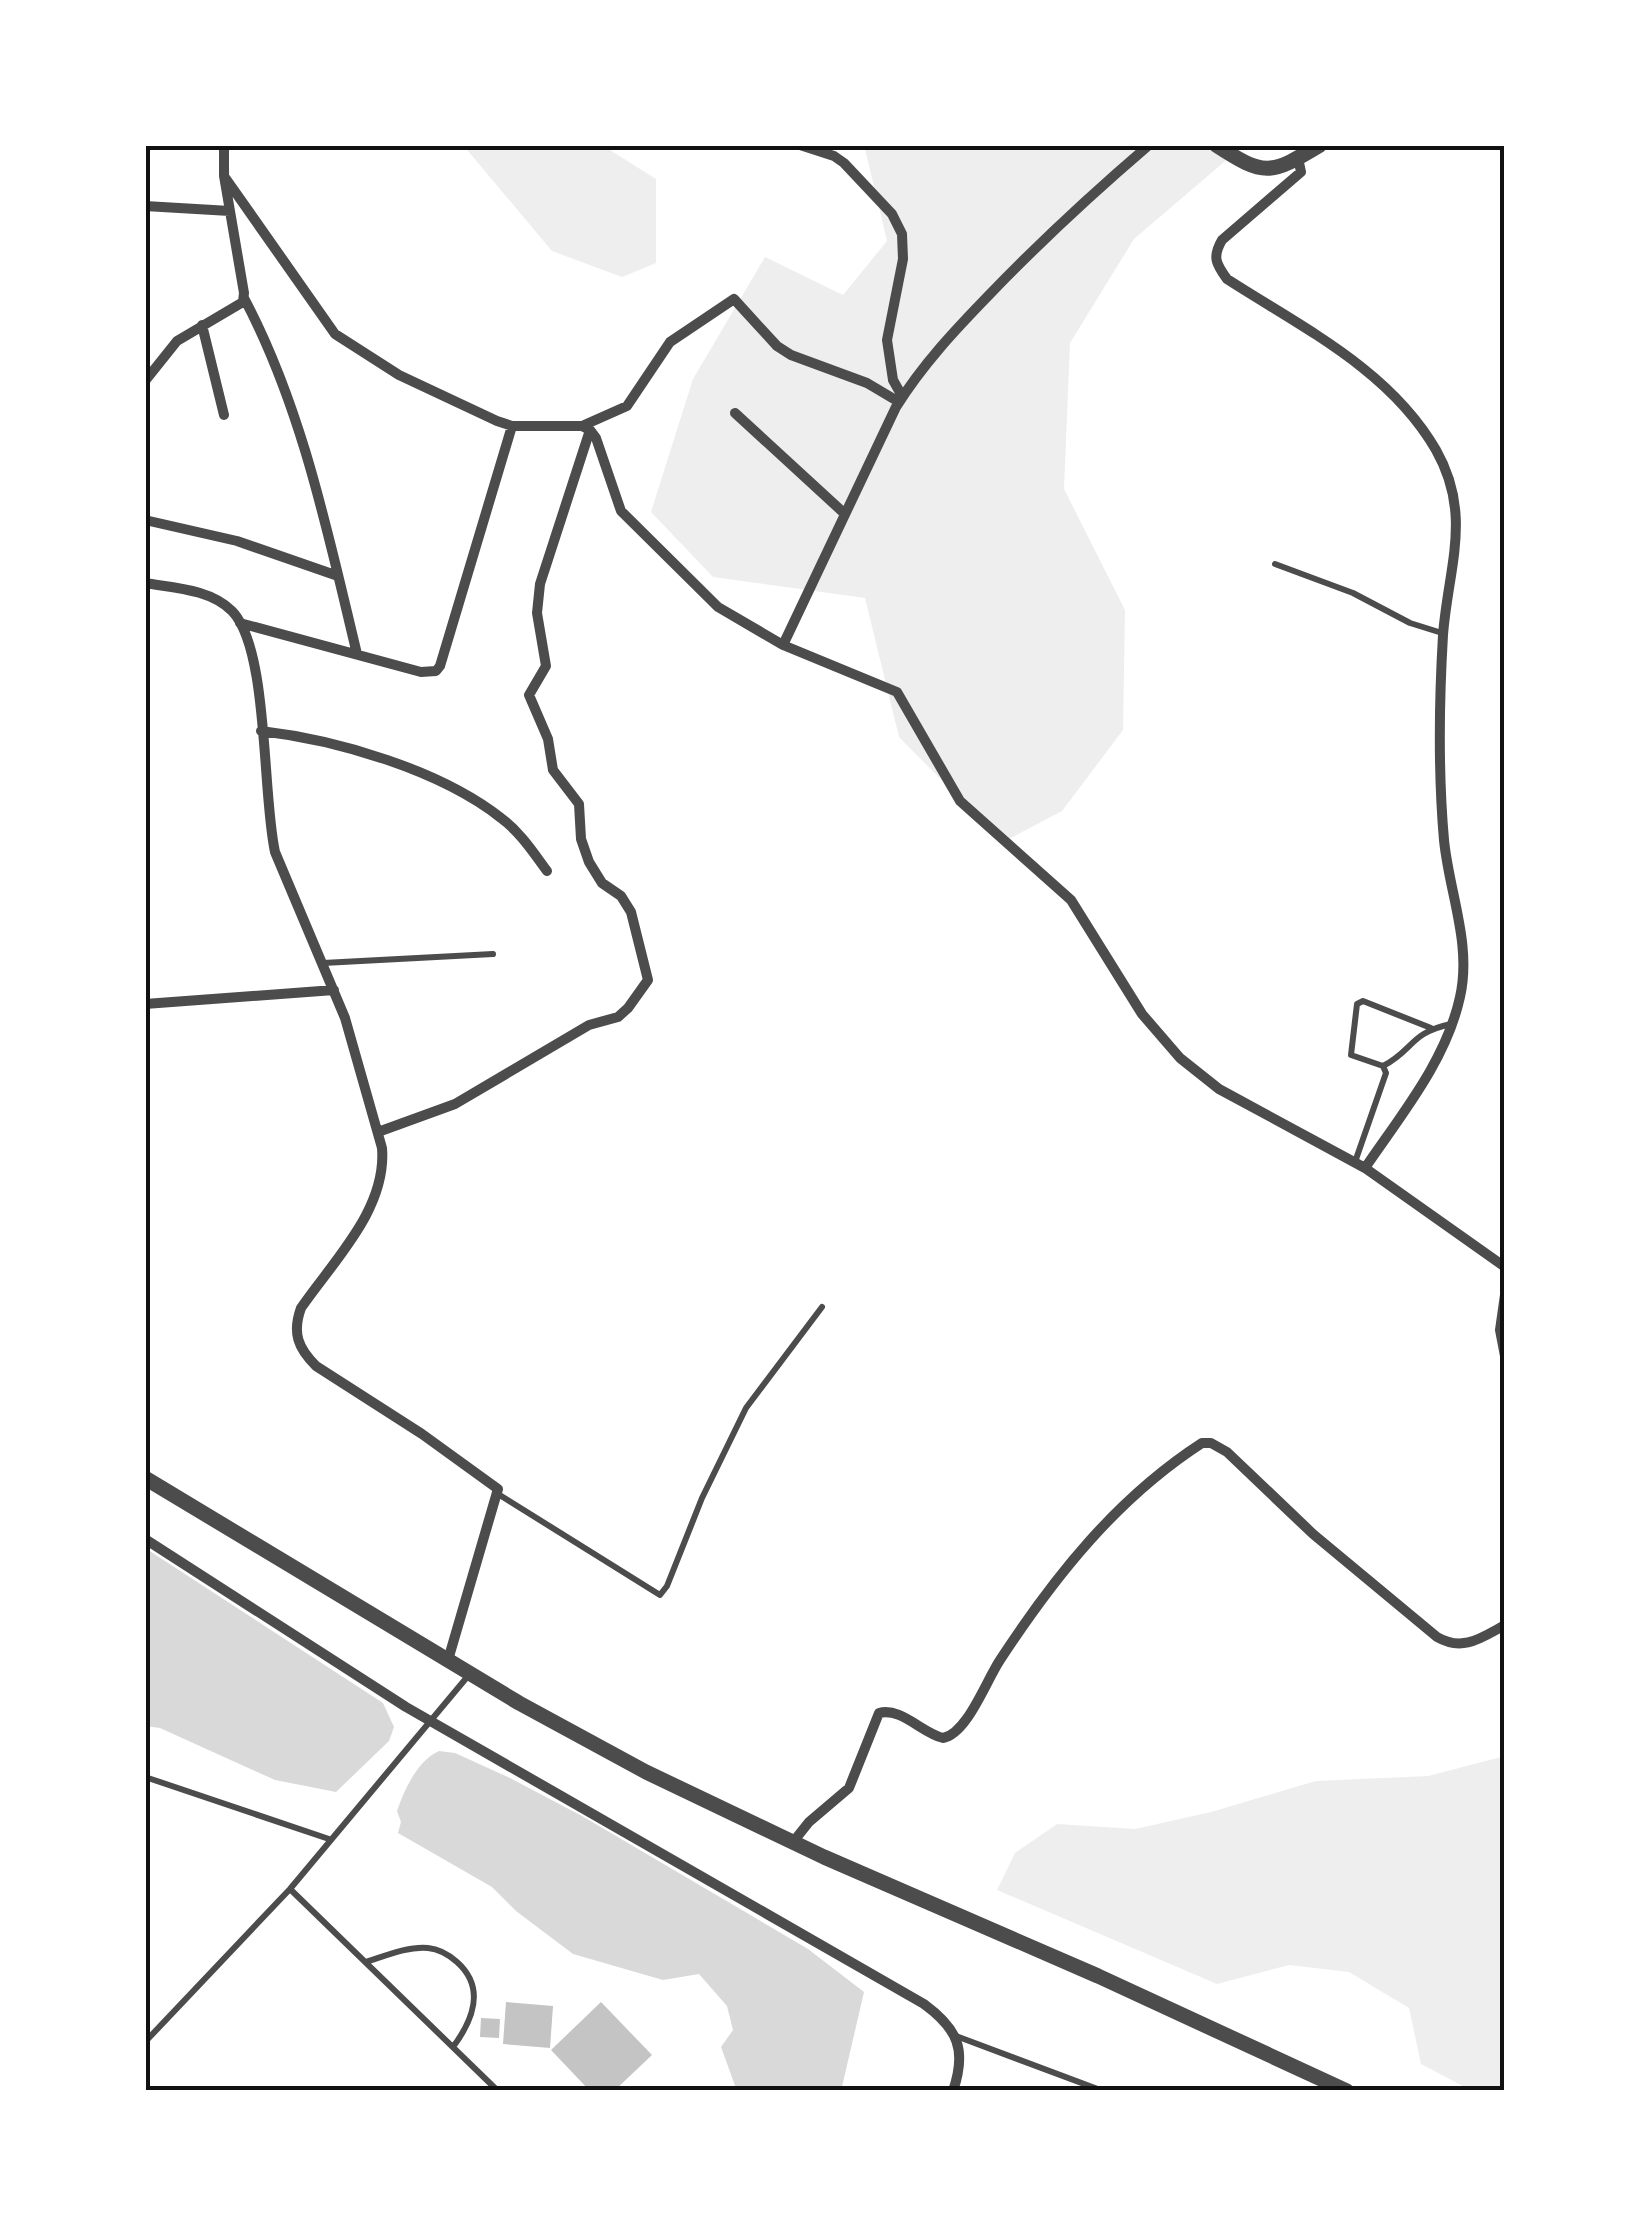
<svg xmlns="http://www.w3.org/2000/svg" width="1650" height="2236" viewBox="0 0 1650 2236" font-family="'Fira Sans',sans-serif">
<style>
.green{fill:#eee}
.water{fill:#d9d9d9}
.building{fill:#c4c4c4}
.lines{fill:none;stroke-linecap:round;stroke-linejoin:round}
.service{stroke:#4c4c4c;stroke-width:6}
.minor{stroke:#4c4c4c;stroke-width:10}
.tertiary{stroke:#4c4c4c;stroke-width:15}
.neatline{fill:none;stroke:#111;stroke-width:4}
</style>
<rect width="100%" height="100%" fill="#fff"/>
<path class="green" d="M463 145H602L656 179V263L622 277 552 251Z
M864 145H1244L1134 239 1070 343 1064 489 1125 610 1123 730 1062 811 1003 842 899 737 865 598 713 577 651 512 693 379 765 257 843 295 887 241Z
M1505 1756V2091H1472L1421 2064 1409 2008 1349 1972 1289 1965 1217 1984 997 1890 1015 1853 1057 1824 1135 1829 1211 1812 1316 1781 1428 1776Z"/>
<path class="water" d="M145 1548 383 1703 394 1727 389 1741 336 1792 275 1780 160 1728 145 1726Z
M439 1751 455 1753 510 1778 582 1816 808 1949 864 1992 841 2091H737L721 2047 733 2030 727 2006 699 1974 663 1980 573 1954 516 1911 492 1887 398 1833 401 1822 397 1811C404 1790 418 1760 439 1751Z"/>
<path class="building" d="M506 2002 553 2006 550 2048 503 2044Z
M601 2002 652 2055 614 2091H590L551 2050Z
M481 2018 500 2019 499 2038 480 2037Z"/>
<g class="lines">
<path class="service" d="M1275 564 1353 593 1410 623 1442 633
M323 963 493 954
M1383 1066C1414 1050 1409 1033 1451 1024
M1355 1162 1386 1073 1383 1066 1351 1055 1357 1004 1363 1001 1431 1028
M498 1494 660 1595 667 1586 702 1498 746 1408 822 1307
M145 1777 329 1839
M290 1889 498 2091
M366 1962C385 1956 408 1946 428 1948 440 1949 449 1955 457 1962 486 1988 473 2020 453 2047
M956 2036 1103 2091
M145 2042 290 1889 468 1676"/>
<path class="minor" d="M800 145 834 156 844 163 892 214 902 234 903 259 887 340 893 380 902 396
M1298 158 1301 172 1222 240C1212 257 1216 264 1227 279 1303 328 1390 370 1436 450 1473 515 1448 568 1443 635 1439 703 1438 772 1444 840 1449 892 1472 944 1460 997 1446 1061 1401 1115 1365 1168
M224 176 335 334 399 375 497 421 512 426H582L590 430 596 438 621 511 718 607 783 645 897 692 960 801 1071 900 1142 1014 1180 1058 1219 1089 1365 1168 1505 1267
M145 206 230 211
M244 298C302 407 328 534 357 654
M202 325 224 415
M145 381 177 341 243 302 244 293 224 176V145
M735 413 845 514
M582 426 627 406 670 342 734 299 777 346 791 355 867 383 899 402
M145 520 237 541 338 576
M145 583C174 588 210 589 232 611 269 649 262 794 275 852L345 1018 382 1148C387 1209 334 1260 301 1308 292 1333 298 1348 316 1366L422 1434 498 1489 448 1660
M240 623 421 672 436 671 440 666 512 426
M783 645 896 407C923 364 955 330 990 294 1041 241 1093 193 1149 145
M261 731C338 740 440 770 501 818 520 832 533 852 547 871
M145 1004 334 990
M378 1132 455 1104 589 1025 618 1017 628 1008 648 980 631 912 621 896 602 883 589 862 581 839 579 804 553 770 548 739 529 695 546 666 537 613 540 584 590 430
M1505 1295 1500 1330 1505 1356
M145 1539 406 1707 924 2004C958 2029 967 2050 953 2091
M793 1842 809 1822 849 1788 879 1713C901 1707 922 1733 943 1738 967 1734 986 1681 1000 1660 1055 1576 1117 1498 1202 1443H1211L1227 1452 1313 1534 1437 1637C1463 1652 1481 1638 1505 1625"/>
<path class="tertiary" d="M1216 145C1265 177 1270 175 1320 145
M145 1478 519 1703 646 1772 824 1857 1098 1976 1347 2091"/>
</g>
<rect width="1650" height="2236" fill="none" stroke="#ffffff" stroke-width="295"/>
<rect x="148" y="148" width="1354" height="1940" class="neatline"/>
</svg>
